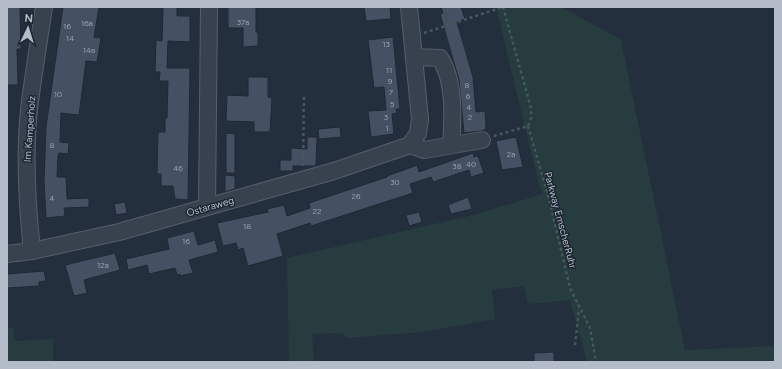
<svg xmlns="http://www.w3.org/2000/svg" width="782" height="369" viewBox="0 0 782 369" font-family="Figtree,sans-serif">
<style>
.green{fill:#263c3f}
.building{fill:#455162;stroke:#1f2835}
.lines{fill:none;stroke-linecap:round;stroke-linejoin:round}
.minor-casing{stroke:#565f6c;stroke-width:18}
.path{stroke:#44595c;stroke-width:2.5;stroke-dasharray:3 3;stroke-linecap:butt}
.minor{stroke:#38414e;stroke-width:16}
.labels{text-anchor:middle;stroke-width:3;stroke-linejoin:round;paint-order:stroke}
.number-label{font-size:8px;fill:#98a1af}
.street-label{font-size:10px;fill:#b4bcc9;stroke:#1d2633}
</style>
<rect width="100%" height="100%" fill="#242f3e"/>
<path class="green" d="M496 7H562L621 40 685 350 775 346V362H587L570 300 528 304 524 286 492 290 495 319 422 332 348 338 341 333 312 334 314 362H289L287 258 469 216 543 194 539 185Z
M7 328H13L15 341 53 339V362H7Z"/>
<path class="building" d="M7 7H20L21 49H17L18 85H7Z
M63 7H99L94 37 101 38 97 62 86 61 79 115 61 113 60 142 69 143 68 154 59 153 58 156 57 177H66L67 199 89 198V207L64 208 65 216 46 218 44 181 46 127Z
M163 7H177V16H190V42L168 41 167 68H190L188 200 175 199 173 186H161V174H157L158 132H165V118H167L168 81H159L160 72H155L156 40 162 41Z
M228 7H256V32H258V46L243 47V28H228Z
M364 7H390L391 19 366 21Z
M441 7H461L465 19 457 22 473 77 476 112 485 111 486 129 481 131 464 133 459 80 440 14 443 13Z
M393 37 400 109H396L397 113 392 114 394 134 371 137 368 111 386 110 384 87 374 88 368 40Z
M248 77H268V97L272 98 270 132H254V122L226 121 227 95 248 96Z
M340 127 341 137 319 139 318 129Z
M226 133 235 134V173H226Z
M307 137H317L316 166H293V171H280V160H291V148L307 149Z
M516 137 523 167 502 170 496 141Z
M473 153 474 157 478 156 484 173 471 177 469 170 433 182 431 177 410 184 413 193 311 226 310 223 277 234 283 256 248 266 243 248 238 250 236 243 223 246 217 223 268 212 267 209 284 205 287 216 310 208 309 203 387 177V176L412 167 417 165 419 172Z
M225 175 235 176V189L225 192Z
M468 197 472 209 451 214 448 205Z
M125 202 127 213 116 215 114 204Z
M419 212 422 222 409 226 406 215Z
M194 231 198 245 215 240 218 252 189 260 193 273 180 276V274L177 275 175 268 149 274 147 265 128 270 126 259 169 249 167 238Z
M115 253 120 270 84 280 87 293 74 296 65 265Z
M44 271 46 281 39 282V286L7 288V274Z
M554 352V362H534V353Z"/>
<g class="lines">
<defs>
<path id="minor" d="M409 7 420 119 418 133 410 145
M415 57 440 58C455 81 453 118 451 144
M410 145 424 150 482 140
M207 207 209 7
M32 251C27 204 24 157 29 110 33 76 39 41 44 7
M7 254 32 251 119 232 334 171 410 145"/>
</defs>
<use href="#minor" class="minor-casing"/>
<path class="path" d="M503 7 531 108V118L528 126
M424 33 503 7
M528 126 549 199 570 288 590 328 596 362
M494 136 528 126
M303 166 304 95
M575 345 579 309
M774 362H775"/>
<use href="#minor" class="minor"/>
</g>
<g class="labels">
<g class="number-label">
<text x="243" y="25">37a</text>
<text x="87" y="26">16a</text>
<text x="67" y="29">16</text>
<text x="70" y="41">14</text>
<text x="386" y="47">13</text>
<text x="89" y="53">14a</text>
<text x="389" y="73">11</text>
<text x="390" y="84">9</text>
<text x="467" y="88">8</text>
<text x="391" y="95">7</text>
<text x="58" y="97">10</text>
<text x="468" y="99">6</text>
<text x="392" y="107">5</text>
<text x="469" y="110">4</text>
<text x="386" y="120">3</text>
<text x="470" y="120">2</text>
<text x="387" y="131">1</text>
<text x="52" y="148">8</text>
<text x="511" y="157">2a</text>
<text x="471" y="167">40</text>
<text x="457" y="169">38</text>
<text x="178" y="171">46</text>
<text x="395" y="185">30</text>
<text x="356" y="199">26</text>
<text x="52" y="201">4</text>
<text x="317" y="214">22</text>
<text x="247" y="229">18</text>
<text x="186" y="244">16</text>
<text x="103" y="268">12a</text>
</g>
<g class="street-label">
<text transform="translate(29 129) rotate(-86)" y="4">Im Kamperholz</text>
<text transform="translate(210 206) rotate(-16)" y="4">Ostaraweg</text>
<text transform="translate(561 220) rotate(75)" y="4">Parkway EmscherRuhr</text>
</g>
</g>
<rect width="782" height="369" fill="none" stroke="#b4bcc9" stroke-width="16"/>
<g transform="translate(28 28) rotate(4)" stroke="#1d2633" stroke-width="3" paint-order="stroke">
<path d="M0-3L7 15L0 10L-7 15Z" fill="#b4bcc9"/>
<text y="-6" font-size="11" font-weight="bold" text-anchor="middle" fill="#b4bcc9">N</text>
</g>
</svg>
